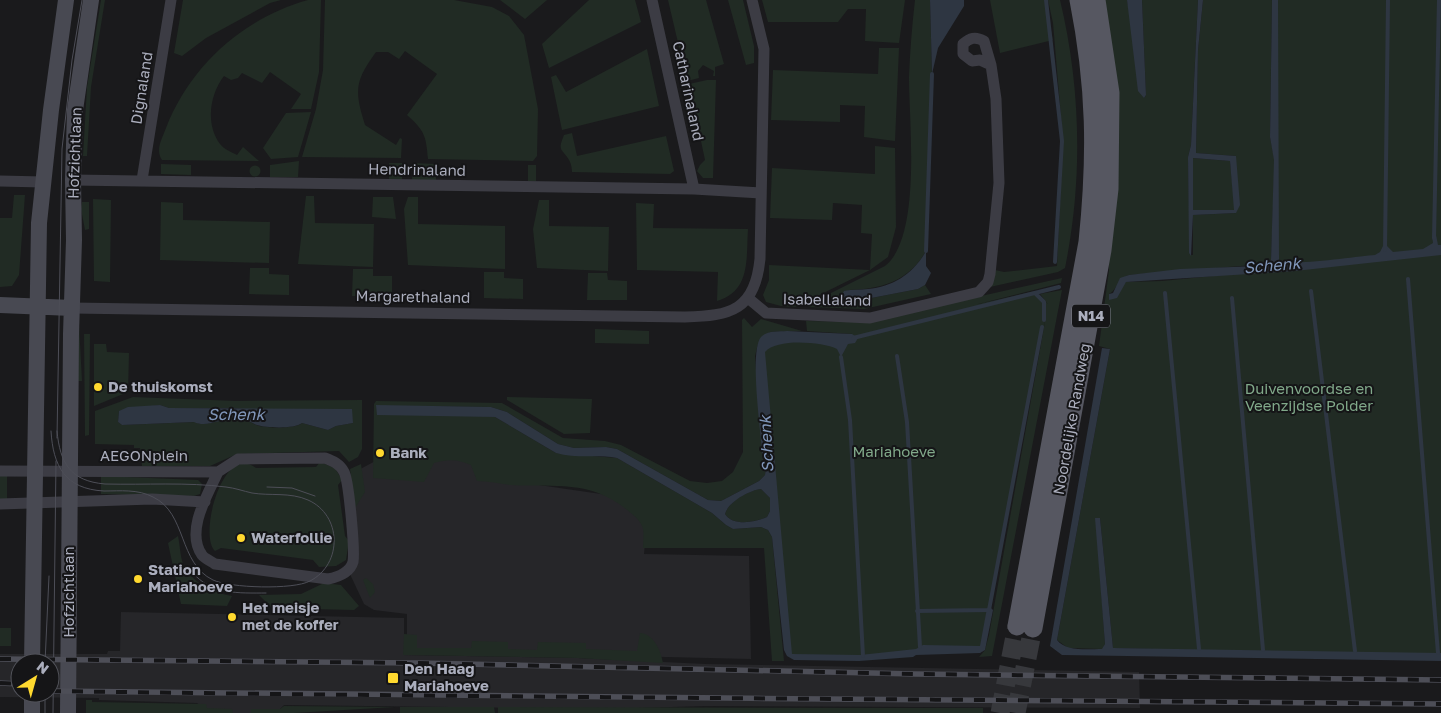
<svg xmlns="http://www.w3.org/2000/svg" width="1441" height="713" viewBox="0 0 1441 713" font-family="'Golos Text',sans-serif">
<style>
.built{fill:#262629;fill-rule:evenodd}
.green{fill:#212b24;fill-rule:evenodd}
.water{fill:#2e3642;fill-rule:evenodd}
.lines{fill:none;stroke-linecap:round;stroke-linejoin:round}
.stream{stroke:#2e3642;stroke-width:4}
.primary-tunnel{stroke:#37383c;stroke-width:19;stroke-dasharray:19 9;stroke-linecap:butt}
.street{stroke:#3c3c44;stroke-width:11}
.secondary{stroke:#484952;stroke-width:16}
.primary{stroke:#565761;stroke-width:19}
.tram{stroke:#4d4e57;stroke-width:1}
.rail-casing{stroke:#4d4e57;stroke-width:5.5}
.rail{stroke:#151517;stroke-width:4;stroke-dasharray:11;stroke-linecap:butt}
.poi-dot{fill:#ffd92f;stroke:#151517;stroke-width:2}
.labels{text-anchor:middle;stroke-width:4;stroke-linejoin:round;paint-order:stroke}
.shield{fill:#151517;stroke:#7e808b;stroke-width:1}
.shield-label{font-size:14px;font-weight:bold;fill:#abaebd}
.street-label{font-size:15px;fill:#abaebd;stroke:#151517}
.poi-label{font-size:15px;font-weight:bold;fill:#abaebd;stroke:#151517;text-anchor:start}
.park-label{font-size:15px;fill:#81a98a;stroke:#151517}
.water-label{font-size:16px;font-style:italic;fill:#8096b9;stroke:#151517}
</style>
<rect width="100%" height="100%" fill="#1a1a1c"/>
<path class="built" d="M383 457H484L483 477 649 501 644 554 749 556 751 659 407 651V614L374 610 364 604 349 572 356 564 359 554 349 475Z
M121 612 404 618V655L578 658 706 664 1139 672 1140 708 705 706 603 709 284 705 280 709 279 713H202V707L197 703 99 700V698L0 697V654H107L108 651H120ZM20 663H50V693H20Z"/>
<path class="green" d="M101 0H105L91 87 87 156H83L87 87Z
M183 0H281L270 3 206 38 182 56 174 53Z
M308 0H321L319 72 311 109H291L301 94 270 72 262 83 242 73 238 78 231 80 224 76C210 94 205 124 220 144 224 149 231 152 237 155L243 147 259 161 162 160C155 150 162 139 166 128 190 66 243 18 308 0Z
M325 0H454L492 7 509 16 524 35 538 109 537 156 533 161 428 159C426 136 425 131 407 115L437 74 405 51 399 59 388 52H376C355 81 354 90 365 125L396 145 400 138 402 139 401 158 302 157 316 109 323 70Z
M500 0H547L525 19Z
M589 0H635L641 22 549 68 542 44Z
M668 0H706L724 64 715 67V76H713L714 71 703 65 698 71 699 78 687 81Z
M728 0H743L754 46V63L746 65Z
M762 0H905L899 43 865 41 866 9H848L838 22H768Z
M915 0H930L932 74 926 251C909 281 882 289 849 290L840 298 861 300 918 289 925 285 931 294 864 309 808 307 809 304 885 266C922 237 909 121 909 77 910 51 912 26 915 0Z
M990 0H1045L1053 40 1000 53Z
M1048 0H1060C1081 87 1083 180 1065 268L1058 272 990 287 995 270 1004 272 1057 266 1063 141 1053 23Z
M1104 0H1127L1144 98 1146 95 1142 0H1198L1191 145 1188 157 1190 255H1193V215L1236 213V156L1196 153 1198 50 1203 0H1272L1270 137 1274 157 1275 0H1441V656L1113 648 1100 518H1096L1105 644 1103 649 1068 648 1057 640 1110 349 1099 346 1109 270ZM1274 179V270L1162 281 1126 282 1109 300V294C1118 289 1117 279 1129 275L1266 264 1271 260Z
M879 48H899L895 141 864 137 865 106 840 105V122L771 120 773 70 878 74Z
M647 49 659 106 562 130 551 77 556 75 566 92Z
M707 80H716L713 178H703L697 171 700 165 705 160 689 84Z
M311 112 298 157 271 159 263 148 286 113Z
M572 133 577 156 666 136 674 171 670 174 572 172C572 169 571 163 569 160 562 148 557 152 564 135Z
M875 146 895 148 896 227 888 257 870 270 795 307 781 306 766 302 763 295 769 280V265L870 270 872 234 861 233 862 205 833 203 832 220 770 218 772 168 875 174Z
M1193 158 1230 161 1235 210H1193Z
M299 161 298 177H270V165Z
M389 163H402V180L389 179Z
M413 163 436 164V181L412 180Z
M161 164 191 165V175L161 174Z
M528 165H536V181H528Z
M249.5 171a5.5 5.5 0 1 1 11 0a5.5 5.5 0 1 1-11 0Z
M14 195H25L19 275 12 286 0 287V218H12Z
M306 196H314L315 223 374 224 373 267 298 264Z
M373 197H393L396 219 372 217Z
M408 197H418V224L505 226V269L408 265 404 209Z
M93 199 111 200 110 282 94 281Z
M539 200H549V226L609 227 608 271 537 268 533 229Z
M82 202H89V229L85 230 81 209Z
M161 202 183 203V220L270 222 269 263 160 260Z
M636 203 654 204 653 228 748 229C746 259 751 291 717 301L718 272 637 270Z
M250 268H269V274L289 275V295L249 294Z
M353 269H373V276H392V296H352Z
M484 272H504V278L523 279V299L484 298Z
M588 273H607L608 280 627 281V300H587Z
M1062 278 1061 283 978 304 1035 291 1048 304 1040 294 1062 290 992 656 979 657 985 650 989 635 1046 316 1004 525 984 647 856 658H795L787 652 761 340 852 334 807 331 806 321 865 322Z
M744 318 752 327 761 319 802 331 770 332 758 344 755 356 762 453 767 461 765 475 759 481 721 501 708 500 617 449 606 447 574 448 558 444 507 412 491 407 376 406 495 417 556 453 617 458 712 513 726 525 733 529 761 527 768 530 772 537 784 661H772L764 548H643C643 542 644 535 643 529 641 520 632 514 626 509 588 479 556 488 511 485 500 484 489 481 477 481L471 465C458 459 448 459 434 463L424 482 373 478 374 404 376 401 502 403 563 438 605 441 621 445 690 481 707 483 722 481 733 472 743 452 742 320Z
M79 324 82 381H78Z
M595 329 649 331V344L595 343Z
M84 334H90L89 435 85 436Z
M94 344H106L107 352 129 353 128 392 94 406Z
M133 397 236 401 362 400V449L358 457 349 462 339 451 237 454 210 466H142L140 448H134V445L95 444V411ZM160 405 169 408H234L353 423 336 426 328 430 302 423C295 429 269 428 259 426 251 424 246 417 237 417 223 417 208 428 195 422L122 425 118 422 119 411Z
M507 397 592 399 590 433 564 434 507 400Z
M320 462 335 468 342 480 338 485 345 536 349 541 346 560 336 566 319 567 313 560 221 548 215 551C198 536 223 441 256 468L316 467Z
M361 464 365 492 355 508 350 469Z
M0 475H7V499H0Z
M101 476 198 480 202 484 200 494 194 496 101 494Z
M761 489 770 498V511L767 517C755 523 732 526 725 514 728 502 749 490 761 489Z
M178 536C180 545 180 555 183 564 191 582 213 593 232 596L227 606 181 604 168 543Z
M366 578 373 584 375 592 370 598 363 580Z
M324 583 341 585 359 606 354 610 272 608 259 595 301 594Z
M0 628H11V646H0Z
M640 633C654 634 661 651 663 663L577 658 403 655 404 634 417 635V648H471L472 641 508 642V649L537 650 538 642 586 643V649L637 651Z
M86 700H92V702L206 704 207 708 232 709 233 713H86Z
M284 706 395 707 294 713H251V709H280Z
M400 707H494L495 713H400Z
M498 707 917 708H983V713H498Z"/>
<path class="water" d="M930 0H964V6L938 48 932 74Z
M1127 0H1142L1146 95 1144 98 1138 91Z
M1198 0H1203L1198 50 1196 153 1236 156 1240 205 1236 213 1193 215 1191 256 1189 253 1188 157 1191 145ZM1193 158 1230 161 1234 210H1193Z
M1272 0H1278L1279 260C1292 267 1357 256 1375 255L1380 252 1383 246H1387L1393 252 1423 249 1433 243 1432 235H1436L1438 245H1441V255L1295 271 1126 282 1117 298 1109 300V294L1113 293 1120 278 1129 275 1180 269 1259 266 1271 260 1274 160 1270 137Z
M926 251V266L931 273 925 285 918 289 861 300 840 299 844 291C852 289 860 290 868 289 893 287 914 273 926 251Z
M787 331 852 334 858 338 855 343 848 344 841 357 837 349C822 342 777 338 765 352L792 654 860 655 916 649 923 645 980 646 987 608 990 607 993 610 985 650 980 653 916 655 913 657 859 661 794 660 787 656 784 650 772 537 768 530 761 527 733 529 726 525 712 513 617 458C597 454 576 459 556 453L495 417 377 415 376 405 491 407 507 412 558 444 574 448 606 447 617 449 708 500 721 501 759 481 765 475 767 461 762 453C761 431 749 351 761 337 767 330 779 332 787 331ZM761 489 770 498V511L767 517C755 523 732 526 725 514 728 502 750 490 761 489Z
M1102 348 1110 349 1057 640C1066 652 1089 649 1102 649L1105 644 1095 518H1100L1113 648 1441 653V661L1062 655 1050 646Z
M160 405 169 408 352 409 353 423 336 426 328 430 302 423C295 429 267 428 257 425 251 423 247 419 240 418 224 416 208 429 194 422L122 425 118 422 119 411 128 407Z"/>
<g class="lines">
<path class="stream" d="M1046 0 1062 141 1055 262
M1434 238 1439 0
M1385 250 1388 0
M926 251 932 74
M1408 279 1438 653
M1311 291 1355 651
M1035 293 1044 302V320
M1165 293 1199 649
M1232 298 1263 650
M853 338 1059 287
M897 356 907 422 920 647
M841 357 850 420 863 656
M917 611 989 610 1042 327"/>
<path class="primary-tunnel" d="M1000 713 1017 626
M1016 713 1033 628"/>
<path class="street" d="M652 0 694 189
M73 180 694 189 761 193
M142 180 171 0
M0 181 43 182
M748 298 766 313 870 318 979 292 988 282 990 274 999 183 996 99 991 65 980 60 972 61 963 54V44C970 38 975 36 984 41L991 65
M72 308 685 317C731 316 755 310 760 259L764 49 752 0
M0 471 218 472 238 459 325 458C333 461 340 464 344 472 349 481 355 551 353 562 350 572 338 577 328 579L215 564C211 561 205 559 202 555 185 531 208 494 218 472
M0 504 152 499 205 502"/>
<path class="secondary" d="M0 305 72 308
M32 663 39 223 51 110 66 0
M32 713V693
M68 713 71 334 74 240 73 180 75 110 91 0"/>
<path class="primary" d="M1017 626 1088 242C1097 155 1096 86 1079 0
M1033 628 1102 250 1109 189 1110 93 1096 0"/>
<path class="tram" d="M51 431C53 466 65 489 104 491 120 491 138 489 153 497 187 513 178 563 213 580 230 588 293 590 310 581 343 564 342 515 308 500 290 492 270 496 252 493 243 491 235 488 226 487 187 482 145 485 105 484 70 481 60 463 57 431
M57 438 62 149 72 60 82 0
M267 487 292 488 315 496
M192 572C211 595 239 593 266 593
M45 663 49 576
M45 713V693
M53 713 56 461"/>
<defs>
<path id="rail" d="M0 659 418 663 915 674 1441 680
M0 683 20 684
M50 691C514 698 977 699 1441 704"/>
</defs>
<use href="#rail" class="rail-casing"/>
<use href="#rail" class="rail"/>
</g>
<g class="poi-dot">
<circle cx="98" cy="387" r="5"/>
<circle cx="380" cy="453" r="5"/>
<circle cx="241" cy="538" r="5"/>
<circle cx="138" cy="579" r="5"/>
<circle cx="232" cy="617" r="5"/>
<rect x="387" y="672" width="12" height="12" rx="2.5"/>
</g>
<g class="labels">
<rect class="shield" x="1072" y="304.5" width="38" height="23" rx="4"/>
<g class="shield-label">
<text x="1091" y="321">N14</text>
</g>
<g class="street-label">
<text transform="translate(142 88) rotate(-81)" y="5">Dignaland</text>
<text transform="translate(688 91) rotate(78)" y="5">Catharinaland</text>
<text transform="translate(75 153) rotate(-88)" y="5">Hofzichtlaan</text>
<text transform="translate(417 170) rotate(1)" y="5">Hendrinaland</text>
<text transform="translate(413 297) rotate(1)" y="5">Margarethaland</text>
<text transform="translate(827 300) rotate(1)" y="5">Isabellaland</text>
<text transform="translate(1072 419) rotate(-80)" y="5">Noordelijke Randweg</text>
<text x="144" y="461">AEGONplein</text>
<text transform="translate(69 592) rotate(-90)" y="5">Hofzichtlaan</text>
</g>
<g class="poi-label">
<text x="108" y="392">De thuiskomst</text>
<text x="390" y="458">Bank</text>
<text x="251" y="543">Waterfollie</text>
<text x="148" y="575">Station<tspan x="148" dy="17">Mariahoeve</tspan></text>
<text x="242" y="613">Het meisje<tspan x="242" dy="17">met de koffer</tspan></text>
<text x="404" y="674">Den Haag<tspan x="404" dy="17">Mariahoeve</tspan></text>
</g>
<g class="park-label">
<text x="1309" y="394">Duivenvoordse en<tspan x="1309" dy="17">Veenzijdse Polder</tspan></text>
<text x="894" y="457">Mariahoeve</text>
</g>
<g class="water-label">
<text transform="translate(1272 265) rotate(-5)" y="6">Schenk</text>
<text x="236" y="420">Schenk</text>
<text transform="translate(766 444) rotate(-93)" y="6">Schenk</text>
</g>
</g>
<g transform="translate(35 678) rotate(37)"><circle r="24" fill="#151517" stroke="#515259"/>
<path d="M0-4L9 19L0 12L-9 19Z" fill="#ffd92f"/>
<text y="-8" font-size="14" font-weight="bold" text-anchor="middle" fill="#abaebd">N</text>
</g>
</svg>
